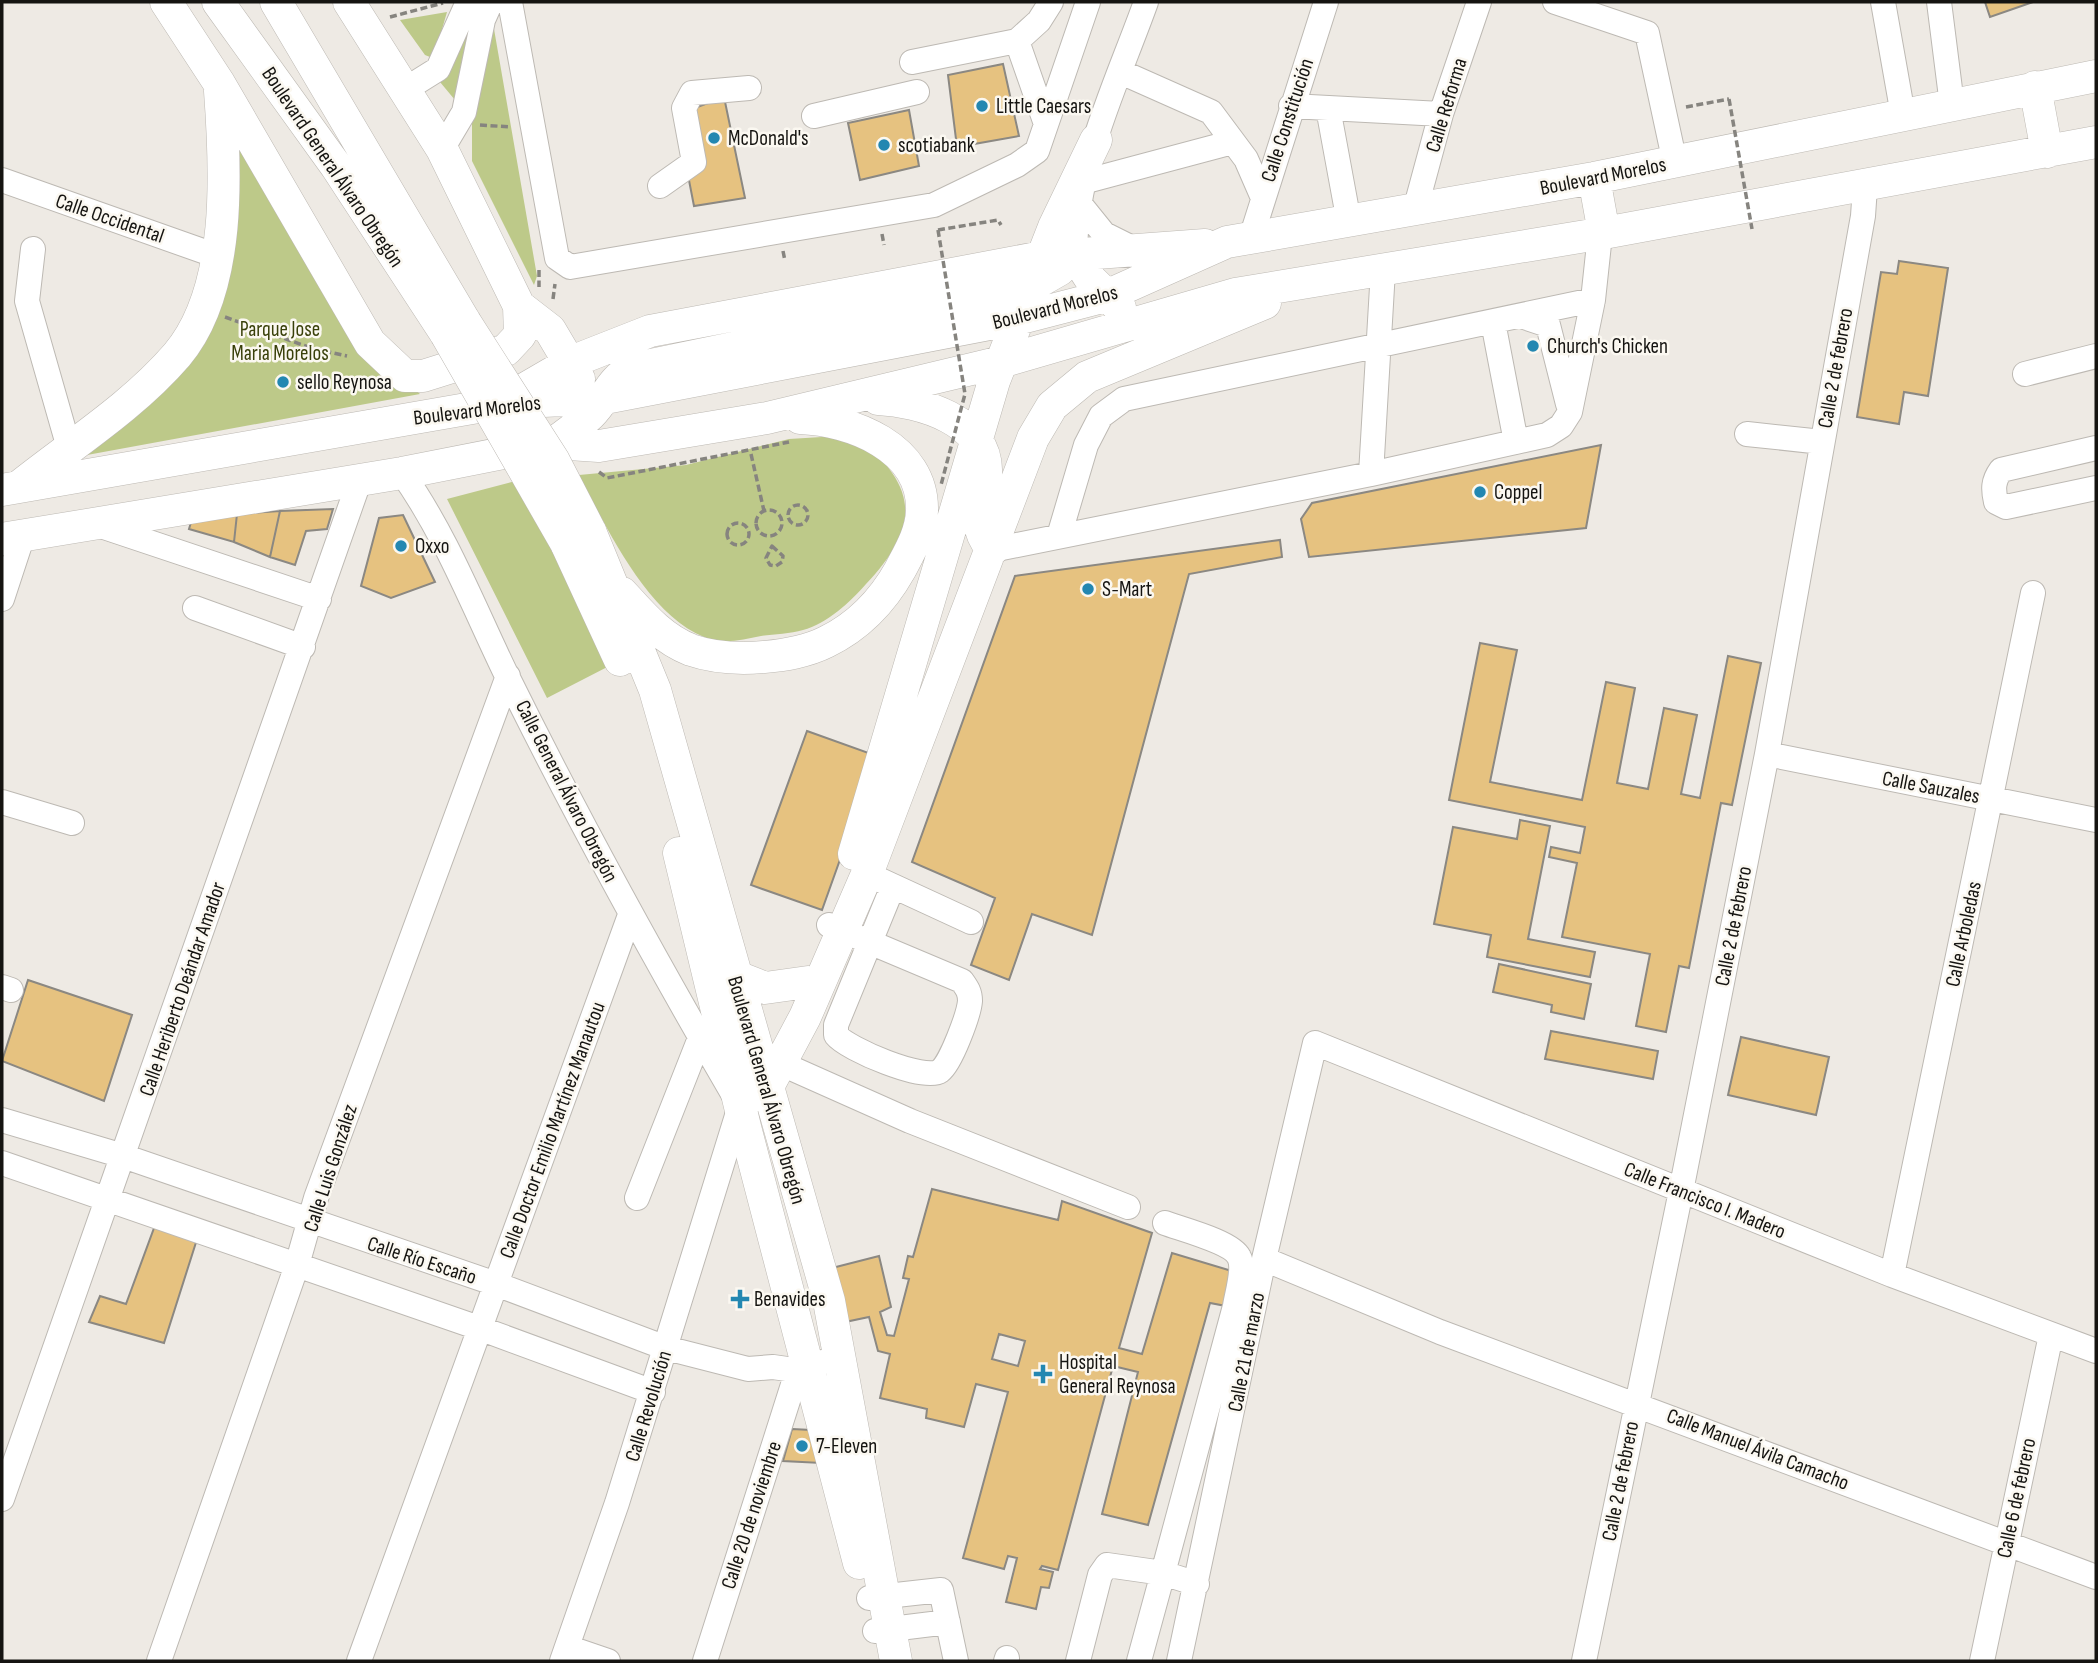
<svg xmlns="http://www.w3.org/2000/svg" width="2098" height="1663" viewBox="0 0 2098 1663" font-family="'Sofia Sans Condensed',sans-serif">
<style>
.green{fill:#bdc989}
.building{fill:#e6c280;stroke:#8b8882;stroke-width:2;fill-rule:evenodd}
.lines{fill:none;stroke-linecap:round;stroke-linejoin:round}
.minor-casing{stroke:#bdb9b3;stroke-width:26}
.major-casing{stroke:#bdb9b3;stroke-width:33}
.path{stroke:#86847f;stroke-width:3.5;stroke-dasharray:7 3.5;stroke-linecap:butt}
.minor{stroke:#fff;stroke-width:24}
.major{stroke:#fff;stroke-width:32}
.major-bridge-casing{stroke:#bdb9b3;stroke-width:33;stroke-linecap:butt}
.path-bridge{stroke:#86847f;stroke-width:3.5;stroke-dasharray:7 3.5;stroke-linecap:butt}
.major-bridge{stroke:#fff;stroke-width:32}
.poi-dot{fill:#2387b1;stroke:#fbf8f1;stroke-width:2.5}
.labels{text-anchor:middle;stroke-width:5;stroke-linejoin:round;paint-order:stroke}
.street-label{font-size:21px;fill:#151411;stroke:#fbf8f1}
.poi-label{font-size:21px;fill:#151411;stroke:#fbf8f1;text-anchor:start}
.park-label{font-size:21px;fill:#39400a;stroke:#fbf8f1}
</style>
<rect width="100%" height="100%" fill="#eeeae4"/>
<path class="green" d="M447 12 436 50 430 57 425 55 400 20Z
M471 28 455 100 440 82 461 41Z
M494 29 537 276 534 285 472 161V107Z
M242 134 401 377 420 394 87 455 170 376 196 336 233 143Z
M855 435C918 486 922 525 866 584 850 602 827 624 803 630 790 634 774 634 761 636 742 640 722 645 704 637 647 614 606 527 579 475L686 465 789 439Z
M523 479 617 662 547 698 447 499Z"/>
<path class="building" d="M1985 2H2033L1990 17Z
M1003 64 1019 136 957 147 948 75Z
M724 97 745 198 694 206 687 170 692 109Z
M909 110 919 166 860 180 848 123Z
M1899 261 1948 268 1928 396 1904 392 1899 424 1857 417 1881 272 1897 274Z
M1601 445 1586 528 1309 557 1301 519 1312 503Z
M333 509 327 529 306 531 295 565 270 557 280 511Z
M280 511 270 557 234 542 237 514Z
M237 514 234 542 189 529 192 519Z
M403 515 435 582 391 598 361 586 379 518Z
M1280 540 1282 557 1189 574 1092 935 1032 914 1009 980 971 965 995 898 912 862 1015 576Z
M1480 643 1517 650 1490 782 1582 800 1606 682 1635 688 1617 783 1648 789 1664 708 1697 715 1681 794 1700 798 1728 656 1761 663 1732 805 1721 803 1689 968 1679 966 1666 1032 1636 1026 1650 954 1562 937 1577 863 1549 857 1551 847 1580 853 1585 827 1449 800Z
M807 731 877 756 822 910 751 885Z
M1520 820 1550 826 1528 939 1595 952 1590 977 1487 957 1491 935 1434 924 1453 827 1517 839Z
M1499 964 1591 984 1584 1019 1551 1012 1552 1005 1493 992Z
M28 980 132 1015 104 1101 2 1061Z
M1551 1031 1658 1051 1653 1079 1545 1059Z
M1741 1037 1829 1057 1816 1115 1728 1095Z
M932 1189 1058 1220 1062 1201 1152 1233 1119 1348 1142 1354 1172 1253 1235 1272 1226 1306 1210 1303 1148 1525 1102 1514 1138 1372 1113 1366 1058 1570 1042 1566 1040 1569 1053 1572 1049 1588 1041 1587 1036 1609 1006 1602 1017 1558 1008 1556 1004 1569 963 1558 1008 1392 976 1384 964 1427 926 1418 927 1409 880 1398 890 1354 878 1351 869 1317 845 1322 832 1268 879 1256 891 1307 880 1312 887 1335 894 1336 909 1279 903 1278 908 1256 913 1257ZM999 1334 1025 1341 1018 1366 992 1359Z
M157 1220 199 1233 164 1343 89 1322 100 1296 126 1304Z
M792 1429 811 1430 821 1463 783 1461Z"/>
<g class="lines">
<defs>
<path id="minor" d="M510 2 557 258 570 267 934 205 1017 165 1037 151 1088 2
M1555 2 1647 33 1675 163
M1883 2 1903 115
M1939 2 1952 105
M1017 41 1046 124
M912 62 1017 41 1039 21 1051 2
M1121 72 1211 112 1246 159 1263 198
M406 89 438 69 468 2
M1291 106 1441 114
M1328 108 1349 222
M814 116 917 92
M442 149 464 112 483 20 491 2
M2 180 217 256
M1083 182 1233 142
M660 186 694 162 684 108 692 93 749 88
M1079 203 1104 234 1136 250
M1415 210 1441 114 1479 2
M1251 238 1326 2
M33 249 27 301 69 448
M1075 255C1075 167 1117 83 1146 2
M1521 316 1548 325 1568 404
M1493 322 1516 442
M2025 374 2096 356
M1747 434 1822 442
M2096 448 2001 470C1993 481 1993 489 1996 502L2006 507 2096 488
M402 473C446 535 474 608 507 676 579 822 658 965 740 1106L617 1503 562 1661
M1371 474 1547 435 1561 426 1570 412 1593 300 1599 244 1604 233
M98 525 319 599
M1059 536 1086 445 1101 416 1124 399 1593 300
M992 550 1371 474 1383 270
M2 599 23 535
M195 608 303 647
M1767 754 2096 820
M2 802 72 823
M880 880 971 922
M829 925 962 981C967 988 970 992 970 1001 969 1014 951 1063 940 1071 925 1082 847 1049 836 1035V1025L893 886
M2 987 11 990
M782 1064 910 1121 1128 1207
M2 1120 123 1156 496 1284 666 1348 748 1369 773 1367 808 1372 822 1362
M2 1163 479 1328 653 1392
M637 1198 700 1038
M1165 1223C1181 1229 1232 1242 1239 1257 1245 1268 1237 1293 1235 1306L1163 1573 1197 1584
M1264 1259 1440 1332 2096 1577
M1892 1275 2033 593
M2 1499 360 479
M869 1598 941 1590 956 1661
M875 1631 948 1622
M567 1647 608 1661
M159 1661 297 1265 316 1198 508 676
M359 1661 630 915
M705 1661 798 1369
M1006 1661 1007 1658
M1078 1661 1100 1575 1107 1565 1163 1573 1139 1661
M1179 1661 1264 1259 1315 1043 1892 1275 2096 1351
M1584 1661 1681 1191 1767 754 1863 216 1865 187
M1982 1661 2051 1335"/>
<path id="major" d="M166 2 219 83 370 343 405 376H423L506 350 520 335 519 306 442 149 349 2
M218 2 336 166 446 334
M276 2 465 322
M2035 87 2047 152
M1594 178 1604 233
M519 306 550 330 579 379
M878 399C919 401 989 420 986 474 984 507 969 520 992 550
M504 401 571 362 650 331 1042 257 1205 245
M554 443C566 434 579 425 590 415 608 397 609 381 632 369L1031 286 1059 270 1075 255 1091 280 1120 308
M21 485C74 443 133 406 177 355 232 290 226 171 220 91
M2 490 501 403 605 398 1021 318 1106 296 1227 242 1594 178 2096 76
M590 531 655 690 829 1301 896 1661
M2 539 402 473 554 443 599 446 767 418 1001 362 1235 294 1604 233 2096 142
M566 543 620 660
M622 593C642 615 662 639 691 650 714 658 740 659 764 657 785 655 806 652 826 642 859 626 882 602 900 570 910 551 921 533 922 511 924 447 851 420 800 418
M679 853 745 1127 859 1563
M854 854 994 381 1054 227 1096 140
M735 976 765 988 808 982
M763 1096 805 1017 867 874 1033 438 1052 406 1087 377 1265 303"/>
</defs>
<use href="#minor" class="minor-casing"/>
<use href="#major" class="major-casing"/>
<path class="path" d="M390 17 443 3
M1686 107 1729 99
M480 125 511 127
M938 230 998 220 1001 225
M882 234 884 245
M783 251 785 261
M539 270V287
M553 299 555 284
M225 317 311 348 347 356
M751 454 764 511
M599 472 607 478 789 442
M788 515a10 10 0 1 1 20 0a10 10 0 1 1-20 0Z
M756 523a13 13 0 1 1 26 0a13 13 0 1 1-26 0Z
M727 534a11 11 0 1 1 22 0a11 11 0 1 1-22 0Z
M772 546 783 556 782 562 776 566 770 565 766 558Z"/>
<use href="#minor" class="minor"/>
<use href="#major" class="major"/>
<defs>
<path id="major-bridge" d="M465 322 554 461 590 531
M446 334 566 543"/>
</defs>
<use href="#major-bridge" class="major-bridge-casing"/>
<path class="path-bridge" d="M1729 99 1752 229
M938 230 965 394 941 485"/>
<use href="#major-bridge" class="major-bridge"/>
</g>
<g class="poi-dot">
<circle cx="982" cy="106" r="7"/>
<circle cx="714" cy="138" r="7"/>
<circle cx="884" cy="145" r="7"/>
<circle cx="1533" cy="346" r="7"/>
<circle cx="283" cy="382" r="7"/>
<circle cx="1480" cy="492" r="7"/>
<circle cx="401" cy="546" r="7"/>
<circle cx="1088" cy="589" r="7"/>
<path d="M736.5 1288.5h7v7h7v7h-7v7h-7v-7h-7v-7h7z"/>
<path d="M1039.5 1363.5h7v7h7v7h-7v7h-7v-7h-7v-7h7z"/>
<circle cx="802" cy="1446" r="7"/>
</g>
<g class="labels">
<g class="street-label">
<text transform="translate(1446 105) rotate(-73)" y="7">Calle Reforma</text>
<text transform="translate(1287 120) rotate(-72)" y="7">Calle Constitución</text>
<text transform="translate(333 167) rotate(56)" y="7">Boulevard General Álvaro Obregón</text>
<text transform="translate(1603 176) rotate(-11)" y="7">Boulevard Morelos</text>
<text transform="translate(110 218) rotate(19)" y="7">Calle Occidental</text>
<text transform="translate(1055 307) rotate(-14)" y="7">Boulevard Morelos</text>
<text transform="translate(1835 368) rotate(-80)" y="7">Calle 2 de febrero</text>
<text transform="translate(477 410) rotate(-7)" y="7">Boulevard Morelos</text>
<text transform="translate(1931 787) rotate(11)" y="7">Calle Sauzales</text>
<text transform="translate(567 791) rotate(63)" y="7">Calle General Álvaro Obregón</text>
<text transform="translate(1733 926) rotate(-79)" y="7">Calle 2 de febrero</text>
<text transform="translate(1963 934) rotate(-78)" y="7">Calle Arboledas</text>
<text transform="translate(182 989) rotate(-71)" y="7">Calle Heriberto Deándar Amador</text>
<text transform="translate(767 1090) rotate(74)" y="7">Boulevard General Álvaro Obregón</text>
<text transform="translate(552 1130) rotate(-70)" y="7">Calle Doctor Emilio Martínez Manautou</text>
<text transform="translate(330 1168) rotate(-72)" y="7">Calle Luis González</text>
<text transform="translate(1705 1200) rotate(22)" y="7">Calle Francisco I. Madero</text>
<text transform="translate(422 1260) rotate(18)" y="7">Calle Río Escaño</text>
<text transform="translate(1246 1352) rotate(-79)" y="7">Calle 21 de marzo</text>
<text transform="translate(648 1406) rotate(-73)" y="7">Calle Revolución</text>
<text transform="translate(1758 1449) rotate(21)" y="7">Calle Manuel Ávila Camacho</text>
<text transform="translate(1620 1481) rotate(-79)" y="7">Calle 2 de febrero</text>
<text transform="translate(2016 1498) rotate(-78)" y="7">Calle 6 de febrero</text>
<text transform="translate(751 1515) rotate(-72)" y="7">Calle 20 de noviembre</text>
</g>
<g class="poi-label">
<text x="996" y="113">Little Caesars</text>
<text x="728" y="145">McDonald's</text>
<text x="898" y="152">scotiabank</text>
<text x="1547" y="353">Church's Chicken</text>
<text x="297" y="389">sello Reynosa</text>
<text x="1494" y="499">Coppel</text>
<text x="415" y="553">Oxxo</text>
<text x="1102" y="596">S-Mart</text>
<text x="754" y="1306">Benavides</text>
<text x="1059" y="1369">Hospital<tspan x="1059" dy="24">General Reynosa</tspan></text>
<text x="816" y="1453">7-Eleven</text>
</g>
<g class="park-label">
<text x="280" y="336">Parque Jose<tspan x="280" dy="24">Maria Morelos</tspan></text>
</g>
</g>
<rect width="2098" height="1663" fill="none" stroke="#151411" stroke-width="7"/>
</svg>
